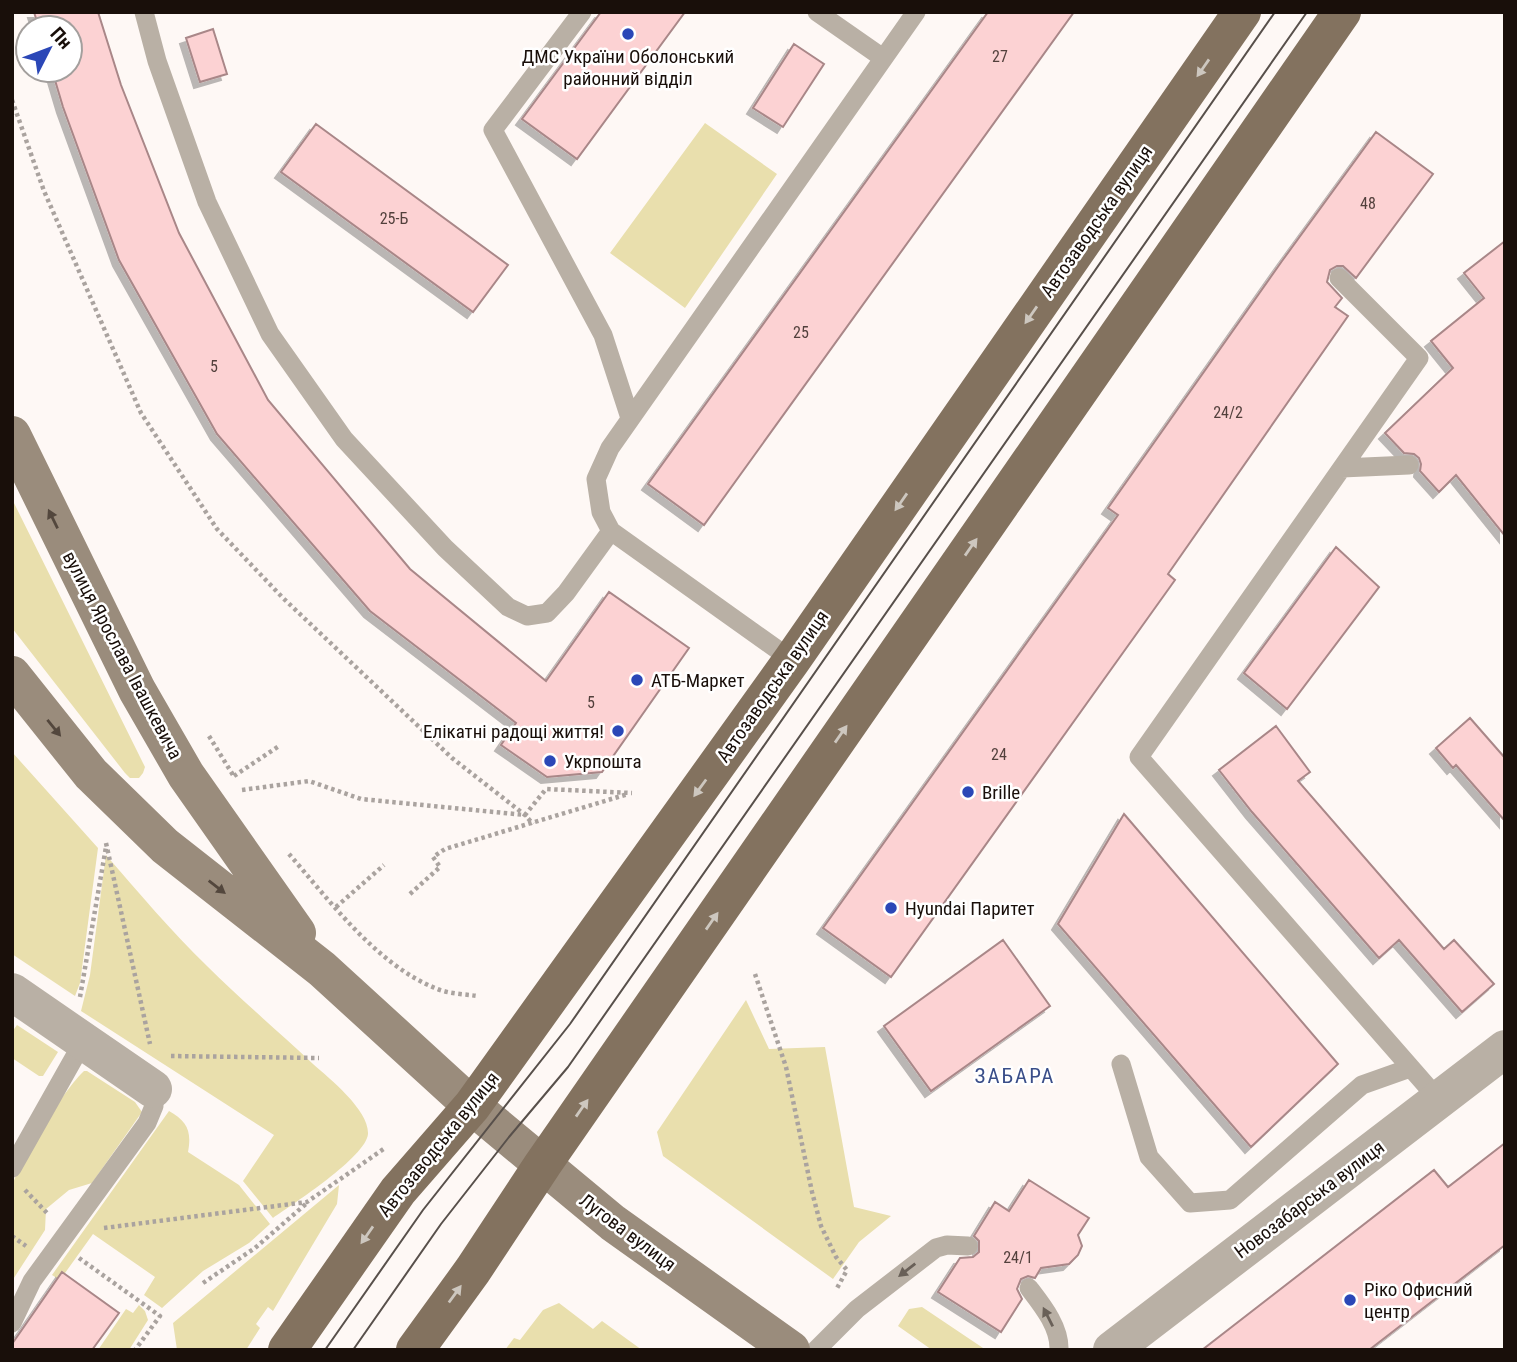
<svg xmlns="http://www.w3.org/2000/svg" width="1517" height="1362" viewBox="0 0 1517 1362" font-family="'Roboto Condensed',sans-serif">
<style>
.green{fill:#e9dfad}
.building{fill:#fcd2d3;stroke:#a98788;stroke-width:2;filter:url(#shadow)}
.lines{fill:none;stroke-linecap:round;stroke-linejoin:round}
.path{stroke:#aaa39f;stroke-width:4.5;stroke-dasharray:3.5 3.5;stroke-linecap:butt}
.lane{stroke:#b9b0a5;stroke-width:19}
.street{stroke:#b9b0a5;stroke-width:38}
.secondary{stroke:#9a8c7c;stroke-width:38}
.primary{stroke:#83725f;stroke-width:38}
.tram{stroke:#58504b;stroke-width:2}
.oneway{fill:#cdc7bf}
.oneway2{fill:#53473d}
.oneway3{fill:#696058}
.poi-dot{fill:#2b47b7;stroke:#fff;stroke-width:2.5}
.labels{text-anchor:middle;stroke-width:5;stroke-linejoin:round;paint-order:stroke}
.number-label{font-size:16px;fill:#52403c}
.poi-label{font-size:19px;fill:#190f0a;stroke:#fff;text-anchor:start}
.street-label{font-size:19px;fill:#190f0a;stroke:#fff}
.neighbourhood-label{font-size:21px;letter-spacing:2px;fill:#3a4e89;stroke:#fff}
</style>
<defs>
<filter id="shadow"><feDropShadow dx="-6" dy="6" stdDeviation="0" flood-color="#0004"/></filter>
</defs>
<rect width="100%" height="100%" fill="#fef8f5"/>
<path class="green" d="M705 123 777 174 685 308 610 253Z
M12 499 145 767 143 773 139 778H130L125 773 12 628Z
M12 752 98 848 80 983 75 996 12 954Z
M106 855C139 893 171 931 207 966 241 1000 278 1031 313 1064 330 1079 369 1110 368 1134 366 1157 293 1204 273 1218L243 1181 274 1135 81 1011 90 975Z
M746 1000 769 1049 825 1047 854 1207 891 1216 859 1242 833 1279 663 1156 657 1132Z
M17 1025 58 1052 43 1076H39L12 1058V1032Z
M84 1071H87L135 1102 142 1112 92 1183 69 1190 46 1209 45 1230 12 1281C12 1254 8 1213 12 1188 16 1165 66 1087 84 1071Z
M169 1111C187 1121 192 1131 188 1152L239 1185 270 1224 249 1243 203 1271 162 1308 144 1295 155 1277 93 1234 60 1280 52 1275Z
M339 1185 337 1204 273 1311 268 1307 256 1324 260 1328 246 1350H177L173 1323Z
M559 1303 593 1329 602 1321 642 1350H505L514 1338 520 1340 543 1310Z
M139 1305 145 1311 148 1320 129 1350H98L126 1309 133 1313Z
M922 1307 986 1350H932L898 1326 909 1309Z"/>
<path class="building" d="M34 12H98L121 85 179 233 268 400 410 569 546 681 609 592 689 648 602 772 547 777 501 745 516 723 370 611 217 434 119 260 63 107 52 70H70V28H39Z
M601 12H685L577 159 522 119Z
M988 12H1074L704 525 648 484Z
M213 29 227 74 200 82 186 38Z
M794 44 824 64 783 127 753 108Z
M316 124 508 265 473 312 281 172Z
M1376 132 1433 174 1356 278 1343 266H1337L1330 270 1327 282 1342 298 1335 307 1348 316 1168 574 1175 580 891 977 823 928 1118 515 1108 508 1282 261Z
M1505 241V536L1456 475 1439 492 1420 471 1421 464 1419 458 1414 454 1404 453 1385 433 1453 368 1431 341 1484 298 1464 273Z
M1336 547 1379 587 1287 709 1244 673Z
M1470 718 1505 758V821L1456 765 1453 768 1436 748Z
M1276 726 1310 772 1298 781 1444 949 1454 940 1494 984 1462 1012 1399 940 1379 958 1252 812 1219 770Z
M1124 814 1338 1064 1251 1147 1058 924Z
M1003 940 1050 1006 931 1091 884 1026Z
M1505 1143V1245L1369 1350H1202L1434 1170 1448 1187Z
M1029 1180 1089 1218 1078 1235 1082 1246 1078 1255 1069 1264 1041 1268 1035 1278 1028 1276 1021 1279 1017 1289 1022 1299 1001 1332 938 1292 960 1258 973 1257 979 1252V1241L974 1236 995 1202 1009 1211Z
M62 1272 119 1313 92 1350H12V1344Z"/>
<g class="lines">
<path class="path" d="M12 100 44 191 141 413 217 529 283 598 452 758 525 815 533 824
M209 736 233 775
M234 776 279 746
M242 790 309 781 361 799 525 815 546 789 632 793
M106 843 150 1044
M289 854C330 901 376 964 435 988 448 994 464 994 477 996
M410 894 440 867 433 857 445 849 628 794
M336 907 384 865
M755 974 786 1067 812 1192 821 1226 836 1257 847 1270 836 1290
M80 997 106 847
M171 1056 319 1058
M25 1190 48 1214
M104 1228 307 1202 385 1148
M12 1236 26 1246
M79 1258 160 1316 135 1350
M203 1283 255 1248 307 1203"/>
<path class="lane" d="M144 12 157 61 207 202 270 334 344 439 445 548 508 607 527 616 547 613 566 593 611 531
M582 12 493 130 603 335 630 418
M817 12 883 58
M1339 278 1419 358 1139 757 1439 1100
M1342 468 1409 465
M792 660 611 531 601 512 596 479 610 448 916 12
M1121 1064 1149 1157 1190 1203 1230 1200 1362 1085 1410 1068
M12 1168 83 1042
M1029 1288C1042 1305 1060 1327 1059 1350
M12 1323 32 1281 147 1123 154 1106 153 1089
M816 1350 857 1309 936 1248 947 1245 968 1246"/>
<path class="street" d="M12 992 153 1089
M1112 1350 1505 1049"/>
<path class="secondary" d="M12 435 137 690 186 775 297 933
M12 675 91 774 165 846 322 969 472 1106 613 1223 791 1350"/>
<path class="primary" d="M287 1350 398 1191 472 1106 792 660 1242 12
M415 1350 473 1270 543 1164 1342 12"/>
<path class="tram" d="M325 1350 423 1210 570 1024 1275 12
M353 1350 441 1224 509 1137 568 1067 1307 12"/>
</g>
<defs><path id="oneway-solid" d="M-6-.8H1V-3.2L6.5 0L1 3.2V.8H-6Z" transform="scale(1.75)"/></defs>
<g class="oneway">
<use href="#oneway-solid" transform="translate(1203 68) rotate(125)"/>
<use href="#oneway-solid" transform="translate(1031 315) rotate(125)"/>
<use href="#oneway-solid" transform="translate(901 502) rotate(125)"/>
<use href="#oneway-solid" transform="translate(971 547) rotate(-55)"/>
<use href="#oneway-solid" transform="translate(841 734) rotate(-55)"/>
<use href="#oneway-solid" transform="translate(700 788) rotate(126)"/>
<use href="#oneway-solid" transform="translate(712 921) rotate(-55)"/>
<use href="#oneway-solid" transform="translate(582 1108) rotate(-55)"/>
<use href="#oneway-solid" transform="translate(367 1235) rotate(125)"/>
<use href="#oneway-solid" transform="translate(455 1294) rotate(-54)"/>
</g>
<g class="oneway2">
<use href="#oneway-solid" transform="translate(53 519) rotate(-116)"/>
<use href="#oneway-solid" transform="translate(54 728) rotate(51)"/>
<use href="#oneway-solid" transform="translate(217 887) rotate(38)"/>
</g>
<g class="oneway3">
<use href="#oneway-solid" transform="translate(907 1270) rotate(142)"/>
<use href="#oneway-solid" transform="translate(1048 1317) rotate(-117)"/>
</g>
<g class="poi-dot">
<circle cx="628" cy="34" r="7"/>
<circle cx="637" cy="680" r="7"/>
<circle cx="618" cy="731" r="7"/>
<circle cx="550" cy="761" r="7"/>
<circle cx="968" cy="792" r="7"/>
<circle cx="891" cy="908" r="7"/>
<circle cx="1350" cy="1300" r="7"/>
</g>
<g class="labels">
<g class="number-label">
<text x="1000" y="62">27</text>
<text x="1368" y="209">48</text>
<text x="394" y="224">25-Б</text>
<text x="801" y="338">25</text>
<text x="214" y="372">5</text>
<text x="1228" y="418">24/2</text>
<text x="591" y="708">5</text>
<text x="999" y="760">24</text>
<text x="1018" y="1263">24/1</text>
</g>
<g class="poi-label">
<text x="628" y="63" text-anchor="middle">ДМС України Оболонський<tspan x="628" dy="22">районний відділ</tspan></text>
<text x="651" y="687">АТБ-Маркет</text>
<text x="604" y="738" text-anchor="end">Елікатні радощі життя!</text>
<text x="564" y="768">Укрпошта</text>
<text x="982" y="799">Brille</text>
<text x="905" y="915">Hyundai Паритет</text>
<text x="1364" y="1296">Ріко Офисний<tspan x="1364" dy="22">центр</tspan></text>
</g>
<g class="street-label">
<text transform="translate(1096 221) rotate(-55)" y="7">Автозаводська вулиця</text>
<text transform="translate(123 655) rotate(62)" y="7">вулиця Ярослава Івашкевича</text>
<text transform="translate(772 686) rotate(-55)" y="7">Автозаводська вулиця</text>
<text transform="translate(438 1144) rotate(-51)" y="7">Автозаводська вулиця</text>
<text transform="translate(1309 1199) rotate(-37)" y="7">Новозабарська вулиця</text>
<text transform="translate(628 1232) rotate(37)" y="7">Лугова вулиця</text>
</g>
<g class="neighbourhood-label">
<text x="1015" y="1083">ЗАБАРА</text>
</g>
</g>
<rect width="1517" height="1362" fill="none" stroke="#190f0a" stroke-width="28"/>
<g transform="translate(49 49) rotate(48)"><circle r="33" fill="#ffffff" stroke="#a39f9d" stroke-width="2"/>
<path d="M0-5L12 26L0 18L-12 26Z" fill="#2b47b7"/>
<text y="-10" font-size="19" font-weight="bold" text-anchor="middle" fill="#190f0a">Пн</text>
</g>
</svg>
